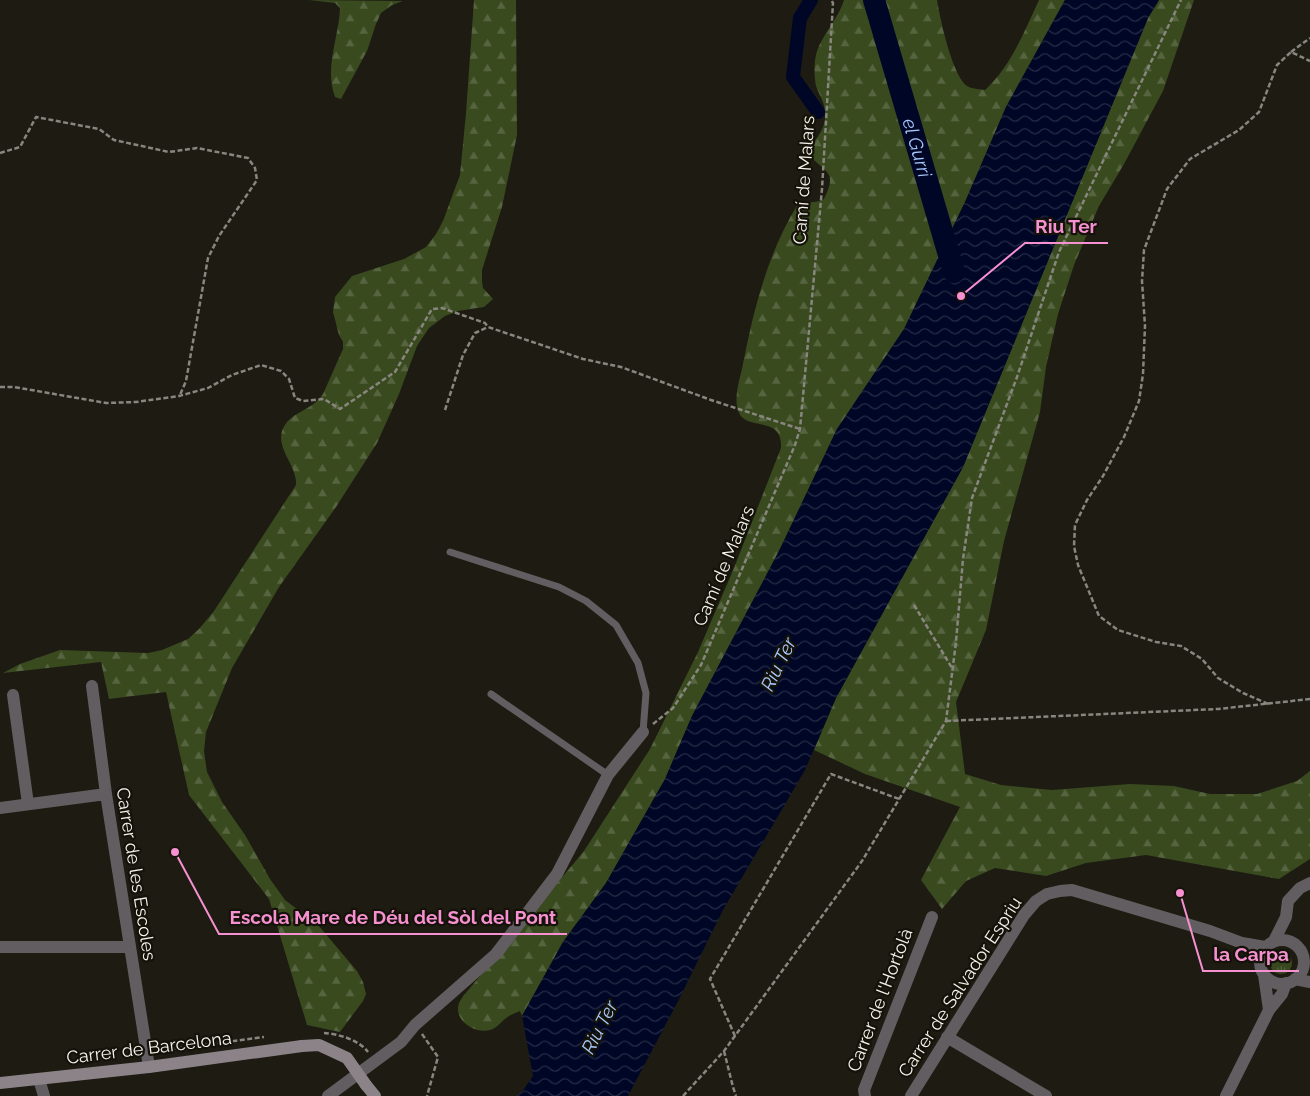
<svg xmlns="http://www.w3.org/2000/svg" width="1310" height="1096" viewBox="0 0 1310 1096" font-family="Raleway,sans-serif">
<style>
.grass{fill:url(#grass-tufts)}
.forest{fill:url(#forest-firs)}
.water{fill:url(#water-waves)}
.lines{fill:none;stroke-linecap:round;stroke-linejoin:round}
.canal{stroke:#000726;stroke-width:14}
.river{stroke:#000726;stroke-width:22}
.path{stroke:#88867e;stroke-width:2.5;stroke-dasharray:5 2.5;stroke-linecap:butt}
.lane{stroke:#625d60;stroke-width:7}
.street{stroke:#625d60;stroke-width:12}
.secondary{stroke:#8b8388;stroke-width:12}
.secondary-bridge{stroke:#8b8388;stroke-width:12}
.labels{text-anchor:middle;stroke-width:4.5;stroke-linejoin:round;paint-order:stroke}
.street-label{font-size:18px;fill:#f4f3ec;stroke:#141209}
.water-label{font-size:19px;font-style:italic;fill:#a8c9fc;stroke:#141209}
.leader{fill:none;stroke:#f690d0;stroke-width:2}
.callout-dot{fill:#f690d0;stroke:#141209;stroke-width:2}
.callout-label{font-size:19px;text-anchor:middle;font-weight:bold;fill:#f690d0;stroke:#141209;stroke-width:4.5;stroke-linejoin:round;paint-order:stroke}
</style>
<defs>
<pattern id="grass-tufts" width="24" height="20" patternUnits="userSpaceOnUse" patternTransform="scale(1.25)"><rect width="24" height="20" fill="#37471e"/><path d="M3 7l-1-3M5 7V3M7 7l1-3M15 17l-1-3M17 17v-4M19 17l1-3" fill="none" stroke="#55623f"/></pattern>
<pattern id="forest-firs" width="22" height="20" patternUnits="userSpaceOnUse" patternTransform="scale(1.25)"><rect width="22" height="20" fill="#394a1f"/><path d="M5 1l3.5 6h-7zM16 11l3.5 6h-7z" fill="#566540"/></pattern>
<pattern id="water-waves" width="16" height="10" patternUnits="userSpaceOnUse" patternTransform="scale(1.25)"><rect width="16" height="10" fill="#000726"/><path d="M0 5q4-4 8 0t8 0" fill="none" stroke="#262c46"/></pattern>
</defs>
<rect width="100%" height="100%" fill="#1d1b12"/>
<path class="grass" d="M1270 963a11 11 0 1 1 22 0a11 11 0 1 1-22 0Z"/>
<path class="forest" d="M309 0 403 1 392 5 381 13 376 24 367 51 341 99 335 97C324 67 339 38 340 8L335 3Z
M474 0H516L517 135 502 207 482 270V282L483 288 493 299 484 307 458 311 445 316 429 328 417 346 399 394 377 443 336 507 279 587 232 668 206 732 204 751 207 772 222 802 245 835 270 879 285 900 318 925 357 971 363 982 366 994 363 1001 340 1032 307 1025 269 899 189 795 166 692 109 699 101 662 3 673 20 664 60 650 148 653 162 650 188 639 199 629 214 611 296 485C298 464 269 444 287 422 296 412 310 409 319 399L323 394 343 349V342L339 335 333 312 335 297 352 276 404 259 426 247 436 234 443 221 460 175 466 113Z
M844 0H937C940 18 953 80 969 87 973 89 980 89 985 90 1011 66 1024 32 1039 0H1065L1006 107 965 202 904 329 837 429 779 551 692 716 665 779 606 883 563 942 522 1016 520 1011C516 1013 512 1014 509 1016 502 1020 498 1028 490 1030 477 1034 457 1023 458 1008 458 1001 465 994 470 988L584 851 650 749 698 652 734 568 781 448C783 413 744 433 738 410 734 398 739 381 742 369 753 312 767 254 798 204 807 201 815 204 824 199 839 169 823 173 808 153 813 141 824 132 825 119 826 103 821 99 816 86 814 77 814 63 816 55 820 37 838 20 844 0Z
M1159 0H1194L1163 91 1124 164 1099 206 1074 265 1058 314 1046 367 1040 412 1004 541 986 630 956 702 965 774 1001 785 1052 790 1130 784 1174 786 1210 794H1257L1297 781 1310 771V859L1279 879 1146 855 1086 863 1046 876 995 868 966 881 942 909 921 880 960 807 865 774 814 750 836 698 963 467 1148 18Z"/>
<path class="water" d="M1065 0H1159L1148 18 963 467 836 698 805 770 723 910 677 1003 628 1096H516L522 1092 533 1076 522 1016 563 942 606 883 665 779 692 716 779 551 837 429 904 329 965 202 1006 107Z"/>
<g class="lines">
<path class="canal" d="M811 0 800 18 793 77 818 112"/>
<path class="river" id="s1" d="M874 0 954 272"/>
<path class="path" d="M1291 52 1310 38
M0 153 20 147 36 117 99 129 114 140 169 152 197 148 248 158 255 168 257 180 219 236 208 258 186 381 180 395
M0 387H14L106 403 136 402 179 396 208 388 232 375 261 365 281 371 289 379 295 398 303 401 324 399 340 409 395 372 432 309 442 308 485 323 488 327 583 359 621 367 711 400 800 429
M445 410 463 355 475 333 488 327
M914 605 952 668
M1268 704 1243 693 1218 678 1202 659 1181 646 1156 642 1118 630 1099 616 1078 565 1074 546 1075 525 1087 500 1103 476 1124 437 1139 401 1143 374 1145 326 1142 281 1144 250 1167 189 1190 159 1239 130 1259 112 1277 65 1291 52 1310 61
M946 721 1218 709 1310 699
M653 724 673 708 701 665 795 445 800 429 822 189 833 3 831 0
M324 1033C339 1034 359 1040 368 1052
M422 1034 438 1057 427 1096
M735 1036 710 979 831 774 899 799
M158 1051 264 1037
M724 1051 733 1087 736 1096
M683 1096 724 1051 862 861 946 721 956 642 963 559 972 498 1017 377 1059 252 1181 0"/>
<path class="lane" d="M450 552 559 587 586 601 616 625 638 663 646 693 643 732
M491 694 608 775"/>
<path class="street" d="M92 686 106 794 149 1067
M13 695 28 804
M0 808 106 794
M1260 962a22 22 0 1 1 44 0a22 22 0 1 1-44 0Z
M1274 941 1286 917 1288 901 1300 888 1310 883
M0 947H130
M1264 975 1269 1010
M1295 979 1310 982
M947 1037 1046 1096
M39 1079 44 1096
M328 1096 401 1042 415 1025 496 954 557 874 608 775 643 732
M865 1096 864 1090 932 917
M911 1096 1024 915 1036 901 1047 894 1060 891 1072 890 1210 931 1242 943 1265 947
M1226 1096 1269 1010 1282 994 1286 983"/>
<path class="secondary" d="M0 1083 149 1067 302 1046
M366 1085 375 1096"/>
<path class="secondary-bridge" d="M302 1046 319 1045 347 1058 366 1085"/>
</g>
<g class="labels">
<g class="street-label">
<text transform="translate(804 180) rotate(-86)" y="6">Camí de Malars</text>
<text transform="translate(724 566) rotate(-67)" y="6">Camí de Malars</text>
<text transform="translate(136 874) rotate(81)" y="6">Carrer de les Escoles</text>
<text transform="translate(960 987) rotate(-57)" y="6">Carrer de Salvador Espriu</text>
<text transform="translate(880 1000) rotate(-69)" y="6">Carrer de l'Hortolà</text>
<text transform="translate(149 1048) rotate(-7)" y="6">Carrer de Barcelona</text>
</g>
<g class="water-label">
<text dy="7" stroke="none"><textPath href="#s1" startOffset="154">el Gurri</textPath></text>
<text transform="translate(778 664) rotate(-64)" y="7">Riu Ter</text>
<text transform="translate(599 1027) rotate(-63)" y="7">Riu Ter</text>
</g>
</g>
<path class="leader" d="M961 296L1025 243H1108M175 852L219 934H567M1180 893L1203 971H1299"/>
<g class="callout-dot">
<circle cx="961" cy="296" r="5"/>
<circle cx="175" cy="852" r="5"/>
<circle cx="1180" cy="893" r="5"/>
</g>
<g class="callout-label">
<text x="1066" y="233">Riu Ter</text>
<text x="393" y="924">Escola Mare de Déu del Sòl del Pont</text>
<text x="1251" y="961">la Carpa</text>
</g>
</svg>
